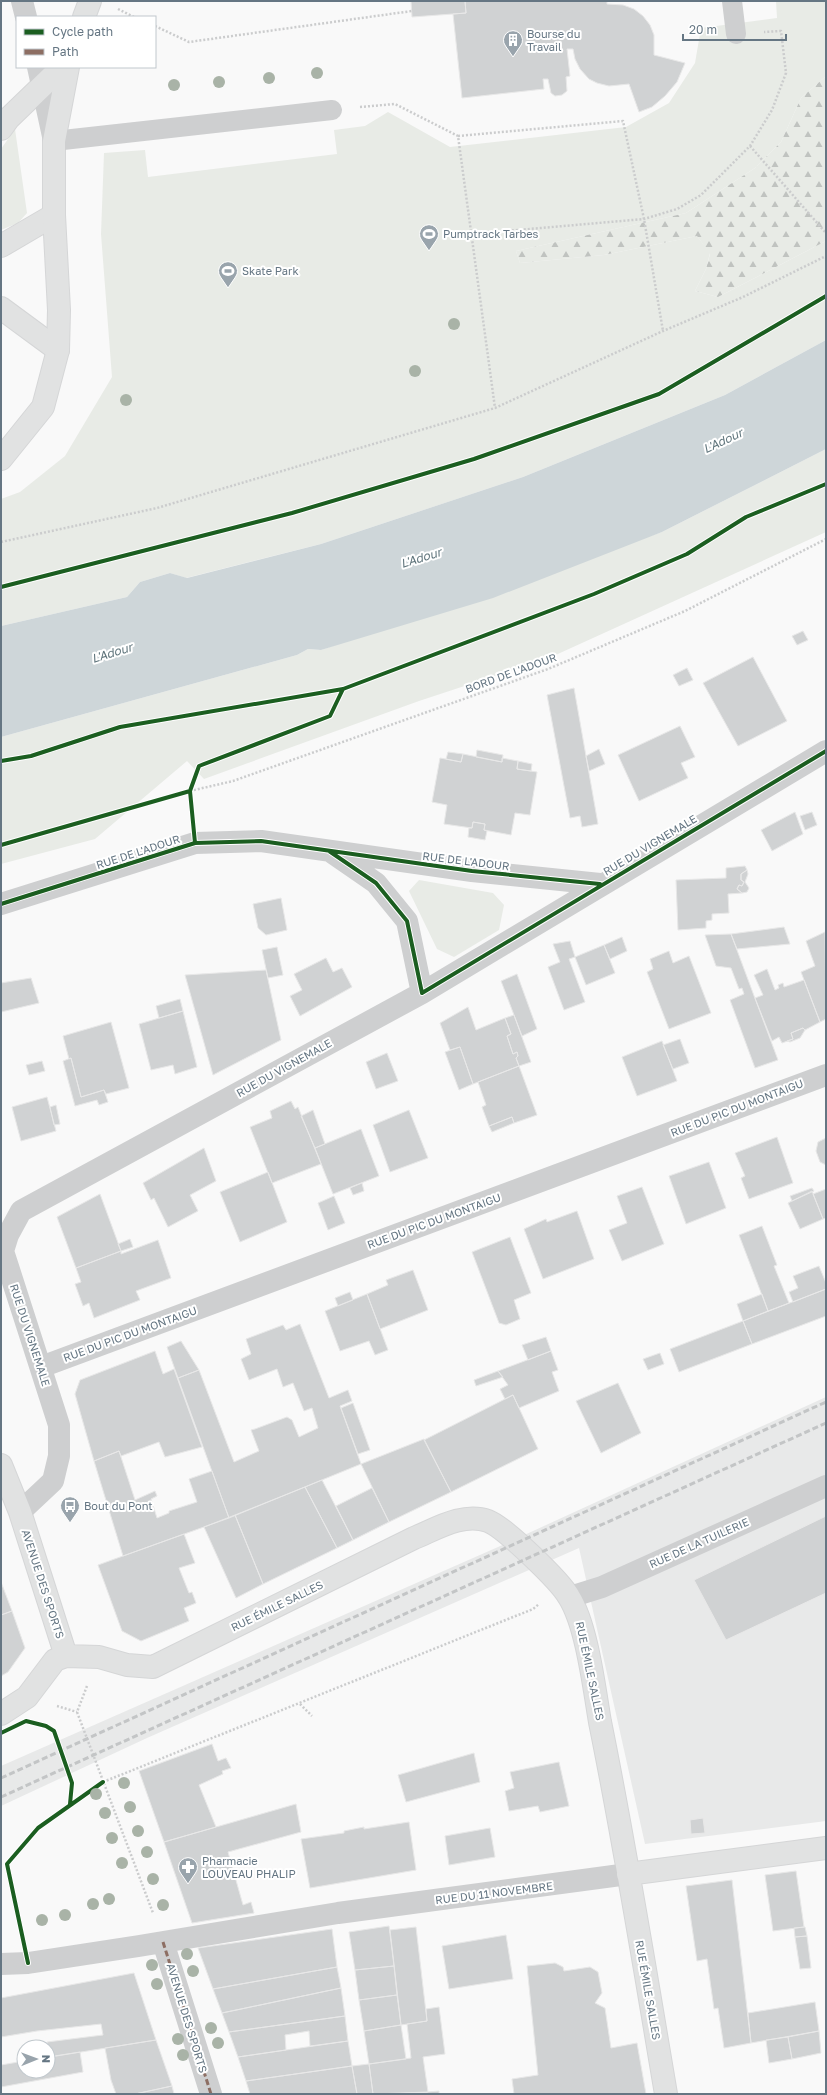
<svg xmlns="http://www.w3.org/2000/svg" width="827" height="2095" viewBox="0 0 827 2095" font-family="'Golos Text',sans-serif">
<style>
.built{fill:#e8e9e9}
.green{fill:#e8ebe6}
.forest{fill:url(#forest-firs)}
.water{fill:#ced6d9}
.building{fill:#d0d2d3;stroke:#e8e8e8}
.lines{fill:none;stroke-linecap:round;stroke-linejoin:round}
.secondary-casing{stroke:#d5d6d7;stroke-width:24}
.primary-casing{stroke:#d5d6d7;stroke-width:24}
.path{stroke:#cbcccd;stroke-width:2.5;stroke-dasharray:2 2;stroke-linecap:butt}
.lane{stroke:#cecfd0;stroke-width:20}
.street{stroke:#cecfd0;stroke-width:22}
.secondary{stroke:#e1e2e2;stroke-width:22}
.primary{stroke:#e1e2e2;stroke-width:22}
.rail{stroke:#c3c5c6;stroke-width:3;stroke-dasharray:6 3;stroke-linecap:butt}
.quiet{stroke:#8d6e63;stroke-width:3;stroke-dasharray:6 3;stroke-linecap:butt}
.cycleway-casing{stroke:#fff;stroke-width:6}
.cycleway{stroke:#1b5e20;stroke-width:4}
.tree{fill:#a9b3a7}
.labels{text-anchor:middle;stroke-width:4;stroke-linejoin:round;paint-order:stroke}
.poi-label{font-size:11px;fill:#657683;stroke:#fff;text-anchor:start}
.street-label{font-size:11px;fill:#657683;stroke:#fff}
.water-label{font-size:12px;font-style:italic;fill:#60757c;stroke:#fff}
</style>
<defs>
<pattern id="forest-firs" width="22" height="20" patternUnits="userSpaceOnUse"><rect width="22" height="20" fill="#e8ebe6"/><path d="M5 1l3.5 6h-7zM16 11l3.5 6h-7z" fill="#c0c3c0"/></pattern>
</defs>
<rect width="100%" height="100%" fill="#f9f9f9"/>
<path class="built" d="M826 1397V1821L645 1844 579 1548 147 1738 1 1806V1766L498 1547Z"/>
<path class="green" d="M776 1H826V76L801 98 781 142 755 168 686 213 516 251 520 263 604 255 697 236 710 253 706 269 695 291 718 297 826 241V340L725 395 523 477 321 544 186 578 170 573 140 582 127 597 1 626V499L20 492 65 456 112 377 101 234 104 153 145 150 148 177 337 154 334 130 365 126 388 112 450 147 626 127 669 103 695 63 701 28 777 18Z
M15 129 27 213 18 223 1 230V149Z
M826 449V532L549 658 419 701 204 779 187 761 95 839 1 864V737L297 655 308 649 321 650 662 532Z
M419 880 493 893 504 905 499 930 454 957 437 949 409 891Z"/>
<path class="forest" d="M826 76V241L718 297 695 291 706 269 710 254 697 236 604 255 520 263 516 251 686 213 755 168 781 142 801 98Z"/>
<path class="water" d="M826 340V449L662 532 493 598 321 650 308 649 297 655 1 737V626L127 597 140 582 170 573 187 578 321 544 523 477 725 395Z"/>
<path class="building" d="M411 1H465L466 13 412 17Z
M465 1H607V4L623 5 634 9 643 16 650 25 654 35V55L685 63 677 82 665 96 652 107 639 112 629 84 609 86 597 83 589 79 580 69 575 59 573 49H567L570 76 566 77 567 91 562 95 555 96 551 93 548 79H543L544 89 462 98 453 14 466 13Z
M803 631 808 640 797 645 792 636Z
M753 657 787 721 738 746 703 683Z
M687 668 693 680 679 686 673 675Z
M574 688 598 824 582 827 580 816 570 818 547 695Z
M680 726 695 757 681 763 688 778 639 801 618 755Z
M599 749 605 764 589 771 586 756Z
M477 750 503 755 502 762 476 757Z
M448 752 463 754 461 762 446 759Z
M463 754 502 762V758L518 761 517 769 537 772 530 815 515 813 511 835 484 830 485 824 473 822 472 828 444 824 447 805 432 802 440 758 461 762Z
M518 761 532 764 531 771 517 769Z
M795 812 803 834 772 851 761 830Z
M812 812 817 825 805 830 800 816Z
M473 822 485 824 484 830 487 831 485 840 468 837 469 828H472Z
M745 866 747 870 741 874V880L744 882 742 886 739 885 737 889 742 893 728 894 729 913 712 914V920L706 921V928L678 930 676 880 726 878V868Z
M747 870 748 874 745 882 749 888 747 892 742 893 737 889 739 885 742 886 744 882 741 880V874Z
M281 898 287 930 266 935 258 928 253 904Z
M784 927 790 944 737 949 731 934Z
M825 932 826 1019 820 1022 801 972 815 966 806 941Z
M731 934 778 1060 755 1068 730 1000 744 994 742 988 739 989 731 968 716 966 705 935Z
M622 937 627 951 610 959 604 945Z
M570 941 575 957 569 959 585 1002 564 1010 548 967 560 962 553 944Z
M604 945 615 973 586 985 575 957Z
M277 947 283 975 268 978 262 950Z
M669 951 673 963 689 956 711 1013 669 1029 647 972 653 969 650 959Z
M326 958 333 972 342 968 352 987 300 1016 290 996 302 990 294 974Z
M767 969 775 990 779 988 778 985 783 983 784 987 804 980 820 1022 805 1030 803 1028 791 1033 793 1039 782 1043 779 1037 772 1041 755 998 763 995 754 975Z
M266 970 281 1040 213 1075 185 975Z
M517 974 537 1029 522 1036 501 981Z
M31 978 39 1003 1 1012V983Z
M180 999 183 1011 159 1018 156 1006Z
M468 1007 476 1030 505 1018 511 1034 507 1036 513 1054 517 1052 518 1056 516 1058 519 1066 473 1084 460 1047 450 1050 440 1023Z
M183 1011 197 1067 175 1074 173 1065 151 1070 139 1024Z
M514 1015 531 1062 519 1066 516 1058 518 1056 517 1052 513 1054 507 1036 511 1034 505 1018Z
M111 1022 129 1088 106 1094 104 1090 81 1097 71 1058 69 1059 63 1036Z
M803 1028 805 1030 800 1038 790 1042 787 1041 793 1039 791 1033Z
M680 1039 689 1063 673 1069 663 1045Z
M662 1041 677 1081 637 1096 622 1057Z
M460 1047 473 1084 459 1090 445 1052Z
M387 1053 398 1081 376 1089 366 1062Z
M71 1058 81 1097 104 1090 108 1102 99 1105 97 1100 75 1106 63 1061Z
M42 1061 45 1071 29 1075 26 1065Z
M519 1066 537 1115 514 1123 512 1117 489 1126 482 1107 486 1105 478 1082Z
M47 1097 56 1131 21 1141 12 1107Z
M291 1101 295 1109 298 1107 321 1164 272 1183 250 1127 272 1118 270 1111Z
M56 1105 60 1124 54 1125 50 1107Z
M313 1110 325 1144 315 1148 301 1116Z
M409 1110 428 1158 390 1172 373 1125Z
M512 1117 514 1123 492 1132 489 1126Z
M361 1129 379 1176 333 1194 315 1148Z
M777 1137 793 1183 749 1199 741 1178 745 1176 735 1153Z
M826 1138V1165L820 1162 816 1151 818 1142Z
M204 1148 216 1181 190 1195 198 1211 168 1227 154 1198 151 1200 143 1183Z
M709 1162 726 1208 686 1224 669 1176Z
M268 1172 287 1222 240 1242 220 1192Z
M362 1183 364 1191 353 1195 350 1188Z
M642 1187 664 1244 622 1261 609 1230 627 1223 617 1196Z
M812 1188 814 1191 792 1201 790 1196Z
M826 1189V1218L823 1219 813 1194Z
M812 1191 823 1219 800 1229 788 1203Z
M100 1194 121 1251 76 1268 57 1217Z
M334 1196 345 1223 328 1230 318 1203Z
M577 1211 594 1259 543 1279 524 1229 546 1219 547 1222Z
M762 1226 777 1265 774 1266 789 1303 768 1311 739 1235Z
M510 1237 531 1293 514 1300 520 1319 506 1325 499 1323 472 1252Z
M130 1239 133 1247 121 1251 118 1244Z
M158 1240 171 1278 136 1291 140 1300 94 1318 89 1303 83 1306 75 1284 81 1282 76 1268 121 1251V1254Z
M819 1266 826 1283V1289L793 1302 789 1292 798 1288 793 1276Z
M413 1270 428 1310 380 1329 367 1294 388 1285 386 1280Z
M826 1289V1316L752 1344 743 1321Z
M350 1292 353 1300 338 1306 335 1298Z
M367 1294 388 1350 375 1355 369 1341 340 1351 325 1311Z
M762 1294 768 1311 743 1321 737 1304Z
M743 1321 752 1344 679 1372 670 1349Z
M300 1324 329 1398 348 1390 352 1401 340 1406 361 1464 229 1518 178 1378 199 1370 234 1462 259 1451 251 1430 255 1429 287 1417 292 1420 299 1437 318 1428 312 1408 304 1411 293 1383 283 1387 277 1369 249 1380 241 1359 251 1354 246 1339 283 1325 286 1330Z
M546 1337 551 1351 528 1360 522 1345Z
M181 1341 199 1370 178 1378 167 1347Z
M155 1351 163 1374 174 1369 202 1447 165 1457 159 1442 121 1456 119 1451 94 1461 75 1394 80 1380Z
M551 1351 558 1370 552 1372 559 1391 519 1408 513 1395 505 1399 500 1389 508 1385 498 1371Z
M660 1353 664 1364 648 1370 643 1359Z
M498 1371 503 1377 476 1386 474 1380Z
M618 1383 641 1433 601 1453 576 1401Z
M513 1395 538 1449 451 1492 424 1440Z
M353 1403 370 1450 358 1454 341 1408Z
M424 1439 451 1492 389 1522 361 1464Z
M119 1451 135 1500 155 1491 157 1496 151 1499 157 1518 169 1513V1511L197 1502 189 1479 212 1471 229 1518 123 1556 94 1461Z
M322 1480 353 1540 337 1548 305 1487Z
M305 1487 337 1548 263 1584 235 1515Z
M372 1488 389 1522 353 1540 336 1506Z
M235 1515 263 1584 236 1598 204 1527Z
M826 1516V1593L726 1640 694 1580Z
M184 1534 195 1563 179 1568 189 1593 192 1592 196 1603 184 1608 189 1621 141 1641 122 1631 98 1565Z
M1 1582 12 1611 1 1615Z
M12 1611 25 1648 8 1672 1 1676V1615Z
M212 1744 218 1761 226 1758 231 1768 222 1771 223 1774 199 1785 216 1827 164 1842 139 1771Z
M474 1753 480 1782 406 1802 398 1775Z
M559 1762 569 1806 540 1812 538 1806 509 1811 505 1791 514 1788 510 1772Z
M296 1804 301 1832 228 1852 243 1905 251 1902 254 1913 192 1923 164 1842Z
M703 1818 705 1833 691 1834 690 1820Z
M409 1822 416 1870 310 1888 301 1839 344 1833V1831L364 1827V1829Z
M490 1828 495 1857 449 1865 445 1836Z
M796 1871 804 1927 773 1931 765 1875Z
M732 1880 751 2043 724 2048 718 2008 714 2009 707 1959 697 1961 686 1886Z
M389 1926 394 1966 355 1970 349 1932Z
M416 1927 427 2021 401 2025 390 1930Z
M805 1927 807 1936 795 1937 794 1928Z
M332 1929 337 1967 213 1989 198 1948Z
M506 1935 513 1979 449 1989 442 1946Z
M807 1936 811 1968 800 1969 795 1937Z
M555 1963 563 1967 564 1971 590 1967 598 1972 602 1993 595 2003 605 2008 611 2048 637 2043 646 2094H514L512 2079 538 2075 527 1966Z
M394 1966 397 1995 359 2000 355 1970Z
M337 1967 341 1988 222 2013 213 1989Z
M134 1973 156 2040 50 2057 47 2042 103 2035 101 2024 37 2031 1 2037V1998Z
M341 1988 345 2016 229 2032 222 2013Z
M397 1995 401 2025 364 2031 359 2000Z
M815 2002 819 2031 751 2043 748 2013Z
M439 2007 445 2054 423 2057 428 2092 373 2094 369 2064 411 2058 407 2024 427 2021 426 2009Z
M345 2016 348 2041 310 2046 309 2031 285 2035 286 2050 238 2057 229 2032Z
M401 2025 406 2059 369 2064 364 2031Z
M819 2031 821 2053 792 2059 788 2037Z
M788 2037 792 2059 769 2063 766 2040Z
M156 2040 172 2086 135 2094H116L111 2080 105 2048Z
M348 2041 352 2066 246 2081 238 2057Z
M80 2052 83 2072 1 2087V2065L24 2061V2071H48V2057Z
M369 2064 373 2094H357L352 2066Z
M352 2066 357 2094H250L246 2081Z
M172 2086 174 2094H135Z
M439 2091V2094H419L428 2092Z"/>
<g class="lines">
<defs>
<path id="secondary" d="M1 129 9 118 62 67
M1 246 54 215
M1 308 58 350
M1 1465 20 1512 66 1656
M1 1714 27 1697 55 1660 66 1656 99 1657 127 1665 153 1667 414 1538C436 1529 463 1512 488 1521 504 1527 560 1581 569 1597 587 1626 594 1687 600 1722 625 1845 645 1970 666 2094
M628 1874 826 1848"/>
<path id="primary" d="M84 17 90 1
M1 459 43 407 58 350 59 310 54 215V141L68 67"/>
</defs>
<use href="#secondary" class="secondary-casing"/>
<use href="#primary" class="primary-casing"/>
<path class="path" d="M118 9 134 17
M155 26 189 42 412 11
M360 107 395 104 458 136 495 408
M458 136 623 121 644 219 663 331
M750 146 826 233
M472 234 644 219 677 209 701 195 750 146 772 110 786 73 781 31 764 32
M1 542 157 508 495 408 663 331 743 297 826 256
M190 791 233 781 548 669 685 611 826 539
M87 1686 77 1712 153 1913
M300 1704 312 1716
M57 1706 77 1712
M103 1782 533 1609 539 1604"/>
<path class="lane" d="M732 1 736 34
M54 141 332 110"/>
<path class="street" d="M22 1 26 17
M38 67 54 141
M334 854 376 883 407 921 422 993
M1 904 195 843 261 841 472 871 600 884
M41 1367 826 1075
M20 1512 53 1481 59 1456V1425L3 1251 8 1235 21 1211 422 993 826 751
M570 1597 602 1587 826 1486
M163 1942 211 2094
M1 1964 28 1963 139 1946 338 1913 628 1874"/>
<use href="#secondary" class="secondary"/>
<use href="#primary" class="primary"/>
<path class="rail" d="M1 1778 826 1402
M1 1797 826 1423"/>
<path class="quiet" d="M163 1942 211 2094"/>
<defs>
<path id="cycleway" d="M1 587 292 513 474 459 659 394 826 296
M1 761 31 756 120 727 343 689 594 594 687 554 746 517 826 484
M195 843 190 791 199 766 330 716 343 689
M1 845 190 791
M329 851 376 883 407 921 422 993 826 751
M1 904 195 843 261 841 472 871 600 884
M1 1733 26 1721 46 1726 54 1731 72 1783 70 1804
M28 1963 7 1864 38 1828 103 1782"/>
</defs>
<use href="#cycleway" class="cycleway-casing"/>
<use href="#cycleway" class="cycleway"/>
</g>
<g class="tree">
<circle cx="317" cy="73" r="6"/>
<circle cx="269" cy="78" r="6"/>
<circle cx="219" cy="82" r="6"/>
<circle cx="174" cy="85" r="6"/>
<circle cx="454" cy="324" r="6"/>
<circle cx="415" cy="371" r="6"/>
<circle cx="126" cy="400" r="6"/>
<circle cx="124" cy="1783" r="6"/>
<circle cx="96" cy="1794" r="6"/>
<circle cx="130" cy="1807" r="6"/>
<circle cx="105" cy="1813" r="6"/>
<circle cx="138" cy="1831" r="6"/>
<circle cx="112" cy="1838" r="6"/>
<circle cx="147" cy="1852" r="6"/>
<circle cx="122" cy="1863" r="6"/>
<circle cx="153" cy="1879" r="6"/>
<circle cx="109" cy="1899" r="6"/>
<circle cx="93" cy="1904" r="6"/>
<circle cx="163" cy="1905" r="6"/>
<circle cx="65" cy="1915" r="6"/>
<circle cx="42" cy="1920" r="6"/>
<circle cx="187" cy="1954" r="6"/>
<circle cx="152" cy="1965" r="6"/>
<circle cx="193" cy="1971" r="6"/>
<circle cx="157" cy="1984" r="6"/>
<circle cx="211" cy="2028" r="6"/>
<circle cx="178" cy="2039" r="6"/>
<circle cx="218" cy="2043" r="6"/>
<circle cx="183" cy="2055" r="6"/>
</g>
<defs>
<symbol id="building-pin" viewBox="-11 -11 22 30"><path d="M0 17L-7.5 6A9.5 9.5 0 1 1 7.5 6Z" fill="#99a4ac" stroke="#fff"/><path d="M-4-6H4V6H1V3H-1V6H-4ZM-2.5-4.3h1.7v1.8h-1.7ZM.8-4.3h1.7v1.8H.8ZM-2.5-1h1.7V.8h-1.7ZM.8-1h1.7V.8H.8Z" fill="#fff"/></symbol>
<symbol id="stadium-pin" viewBox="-11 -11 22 30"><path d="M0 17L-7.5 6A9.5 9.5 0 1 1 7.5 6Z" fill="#99a4ac" stroke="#fff"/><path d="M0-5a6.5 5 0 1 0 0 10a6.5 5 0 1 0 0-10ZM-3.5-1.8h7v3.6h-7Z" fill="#fff"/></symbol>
<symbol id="bus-pin" viewBox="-11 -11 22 30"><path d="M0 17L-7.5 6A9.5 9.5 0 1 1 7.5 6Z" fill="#99a4ac" stroke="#fff"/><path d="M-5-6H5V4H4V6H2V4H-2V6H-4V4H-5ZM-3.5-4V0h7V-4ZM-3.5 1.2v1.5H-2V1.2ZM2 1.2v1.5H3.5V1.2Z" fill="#fff"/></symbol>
<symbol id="pharmacy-pin" viewBox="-11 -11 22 30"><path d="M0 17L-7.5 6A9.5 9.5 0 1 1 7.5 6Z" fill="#99a4ac" stroke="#fff"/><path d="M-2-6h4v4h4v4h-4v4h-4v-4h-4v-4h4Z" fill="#fff"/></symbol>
</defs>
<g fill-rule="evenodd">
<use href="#building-pin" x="502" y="29" width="22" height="30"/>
<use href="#stadium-pin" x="418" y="223" width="22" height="30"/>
<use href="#stadium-pin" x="217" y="260" width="22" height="30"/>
<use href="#bus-pin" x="59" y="1495" width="22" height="30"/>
<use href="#pharmacy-pin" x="177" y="1856" width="22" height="30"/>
</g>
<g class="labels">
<g class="poi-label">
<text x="527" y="38">Bourse du<tspan x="527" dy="13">Travail</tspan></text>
<text x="443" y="238">Pumptrack Tarbes</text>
<text x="242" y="275">Skate Park</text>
<text x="84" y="1510">Bout du Pont</text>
<text x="202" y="1865">Pharmacie<tspan x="202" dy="13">LOUVEAU PHALIP</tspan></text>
</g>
<g class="street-label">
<text transform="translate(511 673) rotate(-20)" y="4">BORD DE L'ADOUR</text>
<text transform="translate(650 845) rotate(-31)" y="4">RUE DU VIGNEMALE</text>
<text transform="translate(138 852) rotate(-18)" y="4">RUE DE L'ADOUR</text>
<text transform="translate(466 861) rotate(7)" y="4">RUE DE L'ADOUR</text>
<text transform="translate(284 1068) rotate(-29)" y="4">RUE DU VIGNEMALE</text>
<text transform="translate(737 1108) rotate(-21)" y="4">RUE DU PIC DU MONTAIGU</text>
<text transform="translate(434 1221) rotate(-20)" y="4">RUE DU PIC DU MONTAIGU</text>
<text transform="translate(130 1334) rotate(-20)" y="4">RUE DU PIC DU MONTAIGU</text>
<text transform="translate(30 1335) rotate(72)" y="4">RUE DU VIGNEMALE</text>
<text transform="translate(699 1543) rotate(-24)" y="4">RUE DE LA TUILERIE</text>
<text transform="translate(43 1584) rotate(72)" y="4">AVENUE DES SPORTS</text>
<text transform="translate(277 1606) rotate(-26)" y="4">RUE ÉMILE SALLES</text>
<text transform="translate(590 1671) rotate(78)" y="4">RUE ÉMILE SALLES</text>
<text transform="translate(494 1893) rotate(-7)" y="4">RUE DU 11 NOVEMBRE</text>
<text transform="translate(648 1990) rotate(80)" y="4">RUE ÉMILE SALLES</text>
<text transform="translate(187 2018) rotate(73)" y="4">AVENUE DES SPORTS</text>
</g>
<g class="water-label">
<text transform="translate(723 441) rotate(-25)" y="4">L'Adour</text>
<text transform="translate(421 558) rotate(-17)" y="4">L'Adour</text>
<text transform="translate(112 653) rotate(-17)" y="4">L'Adour</text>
</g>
</g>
<rect width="827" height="2095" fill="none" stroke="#657683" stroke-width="4"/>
<rect x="16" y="16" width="140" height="52" fill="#ffffff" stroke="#c1c8cd"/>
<rect x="24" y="29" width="20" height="6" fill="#1b5e20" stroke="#c1c8cd"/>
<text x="52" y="36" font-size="12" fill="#657683">Cycle path</text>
<rect x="24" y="49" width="20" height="6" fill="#8d6e63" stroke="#c1c8cd"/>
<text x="52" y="56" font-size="12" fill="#657683">Path</text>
<g transform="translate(36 2059) rotate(89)"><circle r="19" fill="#ffffff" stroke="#c1c8cd"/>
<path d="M0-3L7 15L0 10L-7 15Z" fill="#99a4ac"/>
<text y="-6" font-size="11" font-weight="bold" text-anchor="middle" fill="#657683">N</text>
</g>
<path d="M683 34v6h103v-6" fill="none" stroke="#657683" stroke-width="2"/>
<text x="689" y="34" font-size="12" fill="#657683" stroke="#ffffff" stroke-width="3" paint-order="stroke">20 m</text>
</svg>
